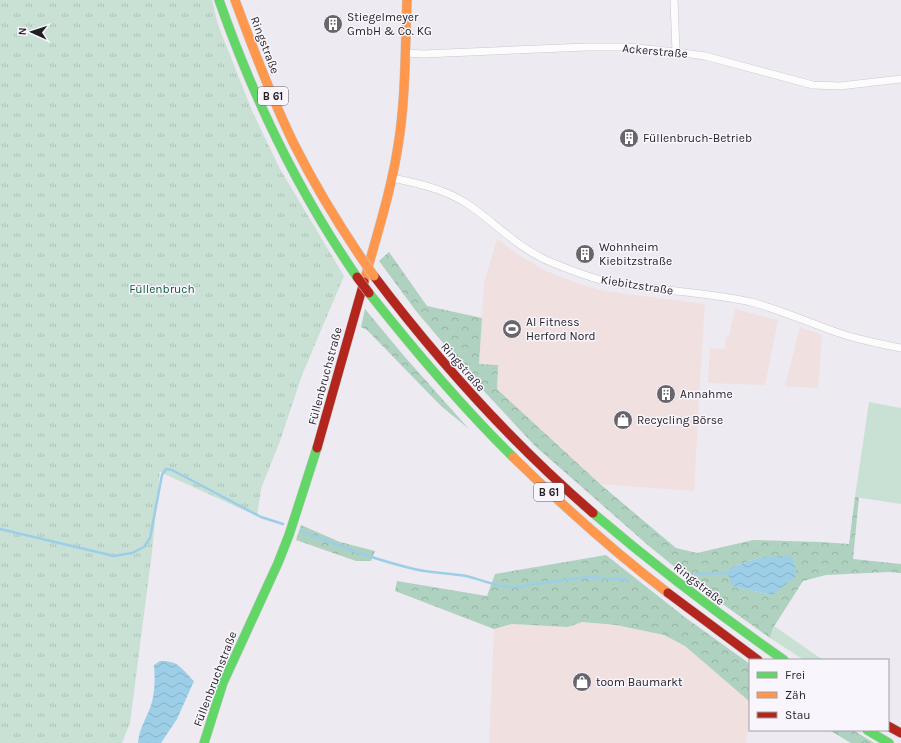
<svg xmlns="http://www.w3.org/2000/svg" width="901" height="743" viewBox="0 0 901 743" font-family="Karla,sans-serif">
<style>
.commercial{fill:#f0e1e0}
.grass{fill:#c8e1d4}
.forest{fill:url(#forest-crowns);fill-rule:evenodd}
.park{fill:url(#park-tufts)}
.water{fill:url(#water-waves)}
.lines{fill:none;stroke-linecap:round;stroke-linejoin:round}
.stream{stroke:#9dcee8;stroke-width:2.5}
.street-casing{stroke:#cac8ce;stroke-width:8}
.fast-casing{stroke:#cac8ce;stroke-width:10}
.slow-casing{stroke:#cac8ce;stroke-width:10}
.jam-casing{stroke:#cac8ce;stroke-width:10}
.street{stroke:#fcfcfd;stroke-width:7}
.fast{stroke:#63d668;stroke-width:9}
.slow{stroke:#ff974d;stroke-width:9}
.jam{stroke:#b3261e;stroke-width:9}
.slow-bridge-casing{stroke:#cac8ce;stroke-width:10;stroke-linecap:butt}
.jam-bridge-casing{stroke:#cac8ce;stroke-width:10;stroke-linecap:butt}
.slow-bridge{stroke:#ff974d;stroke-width:9}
.jam-bridge{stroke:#b3261e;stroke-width:9}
.labels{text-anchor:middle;stroke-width:3;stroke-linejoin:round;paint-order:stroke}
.shield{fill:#f9f5fd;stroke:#625f65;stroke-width:1}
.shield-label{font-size:11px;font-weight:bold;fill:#211f24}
.poi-label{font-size:12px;fill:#211f24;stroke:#f9f5fd;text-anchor:start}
.street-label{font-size:12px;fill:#211f24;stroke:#f9f5fd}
.park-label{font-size:12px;fill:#0e5d3b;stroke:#f9f5fd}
</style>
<defs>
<pattern id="forest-crowns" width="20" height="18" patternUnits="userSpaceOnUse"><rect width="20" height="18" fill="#afd1c0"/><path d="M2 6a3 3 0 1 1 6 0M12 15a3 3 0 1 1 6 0" fill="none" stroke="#96b3a5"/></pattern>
<pattern id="park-tufts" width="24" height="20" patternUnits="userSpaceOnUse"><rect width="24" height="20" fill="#c8e1d4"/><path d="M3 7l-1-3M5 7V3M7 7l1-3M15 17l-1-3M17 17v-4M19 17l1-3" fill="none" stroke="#acc1b6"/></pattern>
<pattern id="water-waves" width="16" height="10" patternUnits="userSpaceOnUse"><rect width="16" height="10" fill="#9dcee8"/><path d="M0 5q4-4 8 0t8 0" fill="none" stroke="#87b0c7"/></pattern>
</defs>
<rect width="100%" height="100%" fill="#edeaf1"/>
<path class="commercial" d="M497 239 517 254 546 271 582 285 606 291 626 294 705 304 700 383 694 491 600 484 497 389 479 364 484 283Z
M735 309 778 320 765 385 708 383 710 348 725 349 726 337 729 336Z
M800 327 822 335 818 388 785 386Z
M582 622 616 625 664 635 685 646 750 702V717L746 743H489L494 629 512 624 568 627Z"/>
<path class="grass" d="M869 402 901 408V504L855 497Z
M774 626 823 660H804L770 638Z"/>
<path class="forest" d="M389 252 427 306 482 318 479 364 498 365 497 389 600 484 676 548 697 553 753 540 821 542 849 544 855 497H859L853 559 901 564V573L889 572 826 575 803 581 773 628 770 638 699 587 649 546 535 446 482 389 416 311 379 261ZM762 557 772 595 733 586 729 568Z
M365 309 404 356 469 429 441 406 367 330 361 327Z
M301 525 340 542 375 551 371 561H356L296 540Z
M606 555 686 618 750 664V702L685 646 664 635 616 625 582 622 568 627 512 624 494 629 395 591 397 581 487 596 495 574Z
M829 730H853L874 743H851Z"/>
<path class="park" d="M0 0H212L218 25 253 113 280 169 344 276 302 375 280 441 261 489 257 516 160 472 152 552 130 723 122 743H0Z"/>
<path class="water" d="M791 556 796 569V576L772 595 732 586 728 573 729 568 762 557Z
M160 661C178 660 182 669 194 681L177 719 161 743H138C139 728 148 716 152 702 155 690 155 677 154 665Z"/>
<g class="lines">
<path class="stream" d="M0 529 114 556 132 553 144 547 150 538 162 475 166 469 172 470 261 517 283 524
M301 531C338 546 376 560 414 569 431 573 449 573 466 576 487 581 506 592 528 585L588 577 629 580
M697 574 728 573"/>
<defs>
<path id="street" d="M674 0 676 52
M405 53 424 54 586 47H627L676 52 705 56 813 85 840 86 901 79
M392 178C417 183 444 189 466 203 495 222 519 250 553 263 568 269 585 276 601 280 651 291 702 291 751 302 781 310 810 323 839 333 859 340 880 344 901 348"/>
<path id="fast" d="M219 0C254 100 297 190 357 277
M369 293C414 350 461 406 513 457
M593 513C654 565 718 614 784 660
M867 730 889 743
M204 743 223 683 278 563 289 535 317 448"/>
<path id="slow" d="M235 0C253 49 271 97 294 144 314 184 337 222 362 259
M364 282C376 237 391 192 398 146 406 98 405 48 407 0
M513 457C562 505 613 551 668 593"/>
<path id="jam" d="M374 276C439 362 511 442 593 513
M317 448 364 282
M668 593 758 660
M888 726 901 733"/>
</defs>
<use href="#street" class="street-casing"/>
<use href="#fast" class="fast-casing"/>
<use href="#slow" class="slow-casing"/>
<use href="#jam" class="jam-casing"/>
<use href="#street" class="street"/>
<use href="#fast" class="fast"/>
<use href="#slow" class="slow"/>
<use href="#jam" class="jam"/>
<defs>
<path id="slow-bridge" d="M362 259 374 276"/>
<path id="jam-bridge" d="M357 277 369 293"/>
</defs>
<use href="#slow-bridge" class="slow-bridge-casing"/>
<use href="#jam-bridge" class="jam-bridge-casing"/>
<use href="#slow-bridge" class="slow-bridge"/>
<use href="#jam-bridge" class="jam-bridge"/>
</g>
<defs>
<symbol id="building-disc" viewBox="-11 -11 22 22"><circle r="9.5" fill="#68666c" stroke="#f9f5fd"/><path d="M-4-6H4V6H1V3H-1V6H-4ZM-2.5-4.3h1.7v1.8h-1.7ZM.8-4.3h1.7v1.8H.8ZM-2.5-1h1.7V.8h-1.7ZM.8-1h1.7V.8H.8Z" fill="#fff"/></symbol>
<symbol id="stadium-disc" viewBox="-11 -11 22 22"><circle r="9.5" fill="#68666c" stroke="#f9f5fd"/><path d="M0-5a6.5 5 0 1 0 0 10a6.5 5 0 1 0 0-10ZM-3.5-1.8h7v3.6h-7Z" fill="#fff"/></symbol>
<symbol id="shop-disc" viewBox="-11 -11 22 22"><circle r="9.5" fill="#68666c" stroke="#f9f5fd"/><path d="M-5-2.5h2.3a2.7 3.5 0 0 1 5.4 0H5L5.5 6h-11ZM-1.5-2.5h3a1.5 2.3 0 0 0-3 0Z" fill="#fff"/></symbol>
</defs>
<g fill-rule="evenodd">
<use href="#building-disc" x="322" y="13" width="22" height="22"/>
<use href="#building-disc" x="618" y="127" width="22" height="22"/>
<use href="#building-disc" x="574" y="243" width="22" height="22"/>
<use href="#stadium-disc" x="501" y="318" width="22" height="22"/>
<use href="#building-disc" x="655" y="383" width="22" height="22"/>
<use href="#shop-disc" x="612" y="409" width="22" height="22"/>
<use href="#shop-disc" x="571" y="671" width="22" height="22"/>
</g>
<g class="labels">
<g class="shield">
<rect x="258" y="87" width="30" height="18" rx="3"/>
<rect x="534" y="483" width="30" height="18" rx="3"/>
</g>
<g class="shield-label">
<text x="273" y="100">B 61</text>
<text x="549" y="496">B 61</text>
</g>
<g class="poi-label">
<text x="347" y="21">Stiegelmeyer<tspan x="347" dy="14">GmbH &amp; Co. KG</tspan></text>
<text x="643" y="142">Füllenbruch-Betrieb</text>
<text x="599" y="251">Wohnheim<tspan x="599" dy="14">Kiebitzstraße</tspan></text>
<text x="526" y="326">AI Fitness<tspan x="526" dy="14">Herford Nord</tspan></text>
<text x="680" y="398">Annahme</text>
<text x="637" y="424">Recycling Börse</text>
<text x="596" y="686">toom Baumarkt</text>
</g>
<g class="street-label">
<text transform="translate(265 45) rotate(69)" y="4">Ringstraße</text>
<text transform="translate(655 51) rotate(5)" y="4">Ackerstraße</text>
<text transform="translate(637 285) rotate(9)" y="4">Kiebitzstraße</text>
<text transform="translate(463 367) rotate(49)" y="4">Ringstraße</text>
<text transform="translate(325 376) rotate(-75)" y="4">Füllenbruchstraße</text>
<text transform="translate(699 584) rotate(38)" y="4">Ringstraße</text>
<text transform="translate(215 679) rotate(-69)" y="4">Füllenbruchstraße</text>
</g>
<g class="park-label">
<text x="162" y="293">Füllenbruch</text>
</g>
</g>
<rect x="749" y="659" width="140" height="72" fill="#f9f5fd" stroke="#a39fa6"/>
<rect x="757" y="672" width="20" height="6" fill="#63d668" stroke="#a39fa6"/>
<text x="785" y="679" font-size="12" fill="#211f24">Frei</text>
<rect x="757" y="692" width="20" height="6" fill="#ff974d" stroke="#a39fa6"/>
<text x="785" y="699" font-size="12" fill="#211f24">Zäh</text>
<rect x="757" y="712" width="20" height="6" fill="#b3261e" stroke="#a39fa6"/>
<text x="785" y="719" font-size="12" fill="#211f24">Stau</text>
<g transform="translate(32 32) rotate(273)" stroke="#f9f5fd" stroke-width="3" paint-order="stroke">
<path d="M0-3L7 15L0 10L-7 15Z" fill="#211f24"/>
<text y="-6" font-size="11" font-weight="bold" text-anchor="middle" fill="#211f24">N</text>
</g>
</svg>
